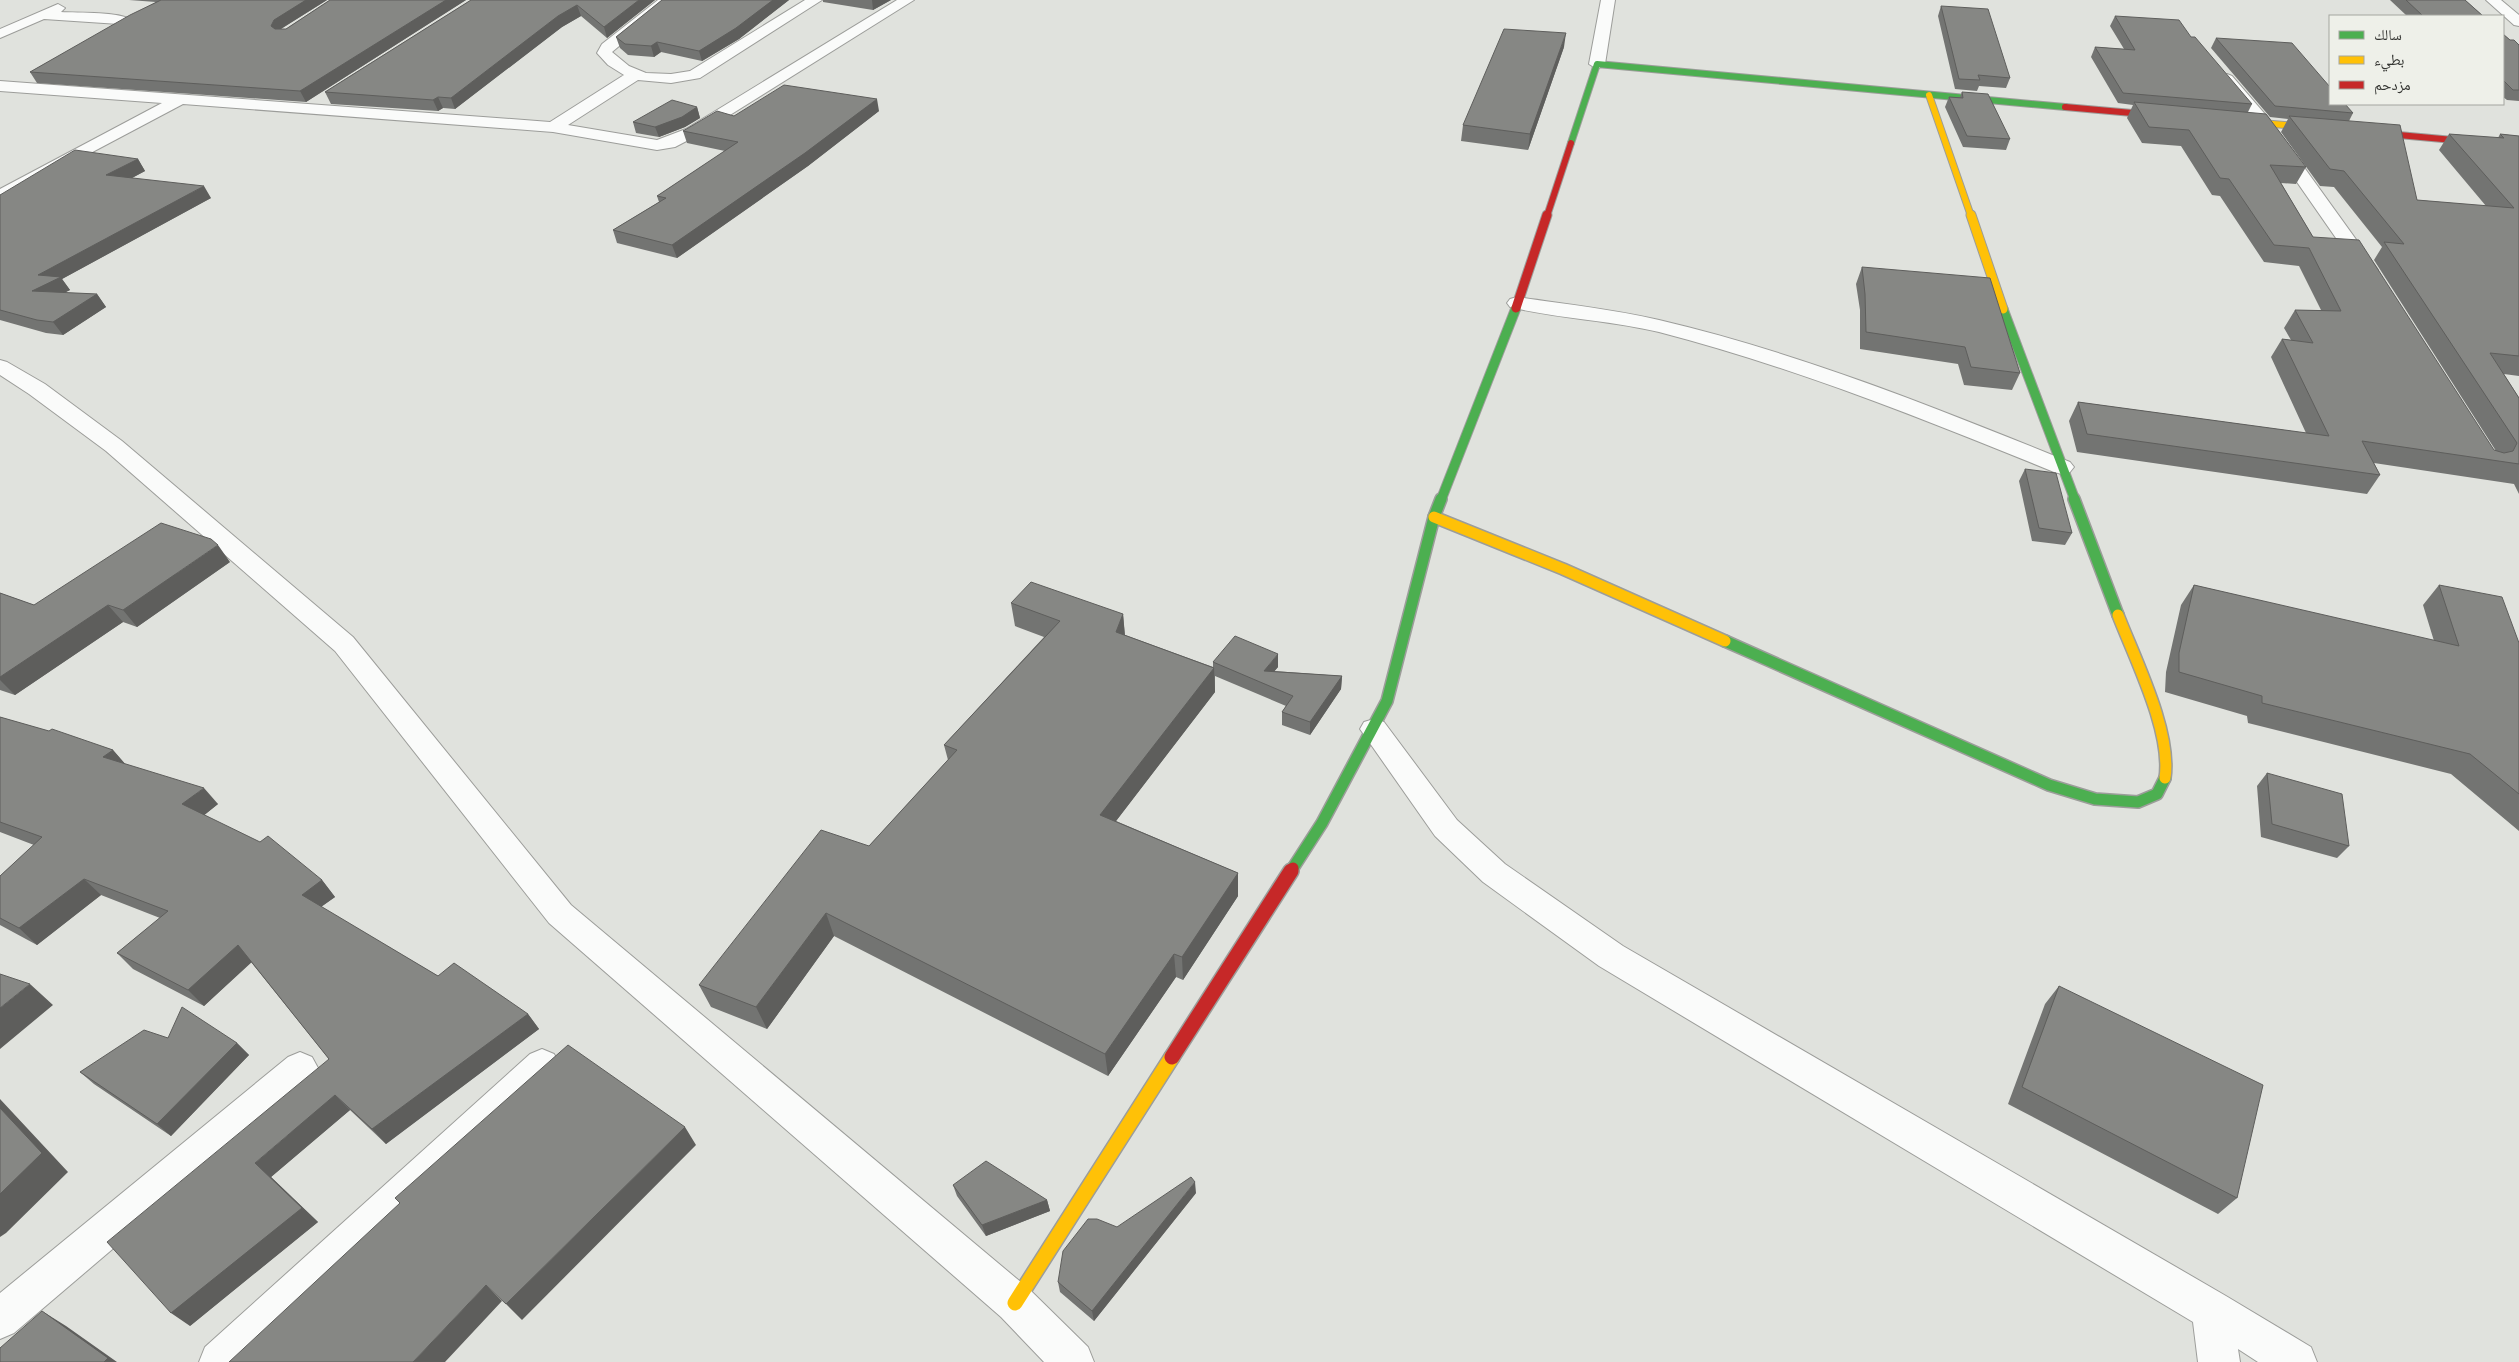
<svg xmlns="http://www.w3.org/2000/svg" width="2519" height="1362" viewBox="0 0 2519 1362" font-family="Roboto,'Noto Naskh Arabic',sans-serif">
<style>
.lines{fill:none;stroke-linecap:round;stroke-linejoin:round}
.street-casing{stroke:#9c9d9a;stroke-width:2}
.fast-far2-casing{stroke:#9c9d9a;stroke-width:8}
.fast-far1-casing{stroke:#9c9d9a;stroke-width:11}
.fast-casing{stroke:#9c9d9a;stroke-width:14}
.slow-far3-casing{stroke:#9c9d9a;stroke-width:8}
.slow-far2-casing{stroke:#9c9d9a;stroke-width:11}
.slow-far1-casing{stroke:#9c9d9a;stroke-width:14}
.slow-casing{stroke:#9c9d9a;stroke-width:18}
.jam-far3-casing{stroke:#9c9d9a;stroke-width:8}
.jam-far2-casing{stroke:#9c9d9a;stroke-width:11}
.jam-far1-casing{stroke:#9c9d9a;stroke-width:14}
.jam-casing{stroke:#9c9d9a;stroke-width:18}
.street{fill:#fafbfa;fill-rule:evenodd}
.fast-far2{stroke:#4caf50;stroke-width:6}
.fast-far1{stroke:#4caf50;stroke-width:9}
.fast{stroke:#4caf50;stroke-width:11}
.slow-far3{stroke:#ffc107;stroke-width:6}
.slow-far2{stroke:#ffc107;stroke-width:9}
.slow-far1{stroke:#ffc107;stroke-width:11}
.slow{stroke:#ffc107;stroke-width:15}
.jam-far3{stroke:#c62828;stroke-width:6}
.jam-far2{stroke:#c62828;stroke-width:9}
.jam-far1{stroke:#c62828;stroke-width:11}
.jam{stroke:#c62828;stroke-width:15}
.wall{fill:#737472}
.shaded-wall{fill:#5e5e5c}
.building{fill:#868784;stroke:#5e5e5c}
</style>
<rect width="100%" height="100%" fill="#e0e2dd"/>
<g class="lines">
<defs>
<path id="street" d="M658 0H674L612 52 629 66 646 73 671 74 690 71 805 0H822L700 78 671 83 638 80 568 125 657 140 686 129 897 0H914L698 135 675 147 657 150 553 132 183 104 0 201V189L162 103 0 91V81L550 122 624 75 608 65 597 53 602 44Z
M1601 0H1615L1605 64 1597 69 1589 64Z
M2486 0H2501L2519 15V26L2514 25Z
M58 4 65 8 61 12C76 13 125 11 134 22L130 30 103 43 96 39 98 36 119 24 44 19 0 38V29Z
M2227 74 2232 76 2270 120 2378 270 2375 274H2361L2258 126 2219 79Z
M1517 297C1564 304 1612 309 1659 320 1800 353 1936 408 2070 462L2074 467 2070 472 2062 474 2054 472C1924 419 1794 367 1659 332 1610 320 1559 319 1510 307L1507 303 1510 299Z
M0 360 7 362 45 384 122 441 353 637 571 905 1029 1289 1088 1347 1094 1362H1044L1001 1317 549 923 335 651 106 451 29 394 0 375Z
M1374 719 1384 722 1457 820 1505 864 1623 946 2226 1296 2311 1347 2317 1362H2258L2238 1349 2240 1362H2198L2193 1322 1599 966 1483 882 1435 836 1360 729 1364 722Z
M542 1049 554 1054 560 1065 554 1076 250 1362H199L205 1347 530 1054Z
M300 1052 312 1057 318 1068 312 1079 14 1333 0 1339V1293L288 1057Z"/>
<path id="fast-far2" d="M1571 143 1597 64 2065 107"/>
<path id="fast-far1" d="M2003 309 2075 500
M1441 500 1516 308"/>
<path id="fast" d="M2074 499 2118 615
M1725 641 2049 785 2095 799 2138 802 2157 794 2165 778
M1293 868 1322 823 1387 701 1434 517 1441 499"/>
<path id="slow-far3" d="M1929 95 1971 216
M2237 121 2321 128"/>
<path id="slow-far2" d="M1971 215 2003 309"/>
<path id="slow-far1" d="M1434 517 1563 569 1725 641
M2118 615C2135 659 2172 732 2165 778"/>
<path id="slow" d="M1015 1303 1172 1057"/>
<path id="jam-far3" d="M2065 107 2166 116
M2366 132 2519 146
M1547 216 1571 143"/>
<path id="jam-far2" d="M1516 308 1547 215"/>
<path id="jam-far1" d="M1290 873 1293 868"/>
<path id="jam" d="M1172 1057 1291 871"/>
</defs>
<use href="#street" class="street-casing"/>
<use href="#fast-far2" class="fast-far2-casing"/>
<use href="#fast-far1" class="fast-far1-casing"/>
<use href="#fast" class="fast-casing"/>
<use href="#slow-far3" class="slow-far3-casing"/>
<use href="#slow-far2" class="slow-far2-casing"/>
<use href="#slow-far1" class="slow-far1-casing"/>
<use href="#slow" class="slow-casing"/>
<use href="#jam-far3" class="jam-far3-casing"/>
<use href="#jam-far2" class="jam-far2-casing"/>
<use href="#jam-far1" class="jam-far1-casing"/>
<use href="#jam" class="jam-casing"/>
<use href="#street" class="street"/>
<use href="#fast-far2" class="fast-far2"/>
<use href="#fast-far1" class="fast-far1"/>
<use href="#fast" class="fast"/>
<use href="#slow-far3" class="slow-far3"/>
<use href="#slow-far2" class="slow-far2"/>
<use href="#slow-far1" class="slow-far1"/>
<use href="#slow" class="slow"/>
<use href="#jam-far3" class="jam-far3"/>
<use href="#jam-far2" class="jam-far2"/>
<use href="#jam-far1" class="jam-far1"/>
<use href="#jam" class="jam"/>
</g>
<path class="wall" d="M129 0H327L281 29H286L330 0H466L306 102 37 83 30 72 156 2Z
M471 0H655L607 38 581 16 562 27 455 109 443 108 438 111 331 104 325 92Z
M662 0H789L739 39 702 61 661 52 654 57 628 55 620 48 616 37Z
M823 0H891L873 10 823 2Z
M2390 0H2465L2483 16H2407Z
M1941 6 2010 78 2006 88 1979 86 1977 91 1955 89 1938 16Z
M2115 16 2191 37 2252 104 2248 112 2306 167 2296 184 2281 183 2313 237 2494 450 2496 451 2374 260 2382 247 2334 187 2320 186 2281 132 2288 119 2270 117 2211 48 2216 38 2353 113 2349 121 2417 200 2486 206 2439 150 2449 134 2498 138 2500 134 2519 136V376L2504 374 2519 398V494L2514 484 2374 463 2380 475 2367 494 2077 452 2069 421 2078 402 2306 433 2271 357 2282 339 2291 340 2284 328 2295 310H2321L2299 266 2264 262 2220 196 2212 195 2181 146 2142 143 2127 118 2133 105 2118 103 2091 57 2095 47 2124 49 2110 26Z
M2503 34 2510 40 2519 45V101L2507 100 2503 97Z
M1564 47 1528 150 1461 141 1463 125Z
M1962 92 2010 139 2006 150 1963 147 1945 107 1949 97H1960Z
M697 107 700 118 685 127 659 137 636 133 633 122Z
M879 111 808 166 677 258 617 243 613 230 659 202 657 196 725 151 687 143 683 131 734 116Z
M138 159 145 171 132 178 211 198 62 279 70 290 64 293 97 294 106 307 63 335 46 333 0 320V195Z
M1862 267 2020 373 2012 390 1964 385 1958 364 1860 349V310L1856 284Z
M2025 469 2072 533 2065 545 2032 541 2019 481Z
M230 562 137 627 123 622 15 695 0 690V593L34 605Z
M2194 585 2434 641 2423 605 2439 585 2519 643V831L2451 774 2248 723 2247 716 2165 692 2166 672 2181 605Z
M1011 603 1123 614 1125 635 1213 667V662L1278 667 1274 671 1342 676 1341 689 1310 735 1282 725V712L1286 706 1215 676V692L1116 821 1238 873V896L1183 980 1176 977 1108 1076 834 936 767 1029 711 1007 699 985 869 846 948 760 944 745 1044 637 1015 626Z
M0 717 113 750 125 764 218 804 204 815 322 880 335 897 321 907 438 976 528 1014 539 1029 386 1144 350 1110 271 1177 318 1222 190 1326 329 1059 251 962 204 1006 133 969 117 953 160 918 101 895 37 945 0 925V876L34 845 0 832Z
M2267 773 2349 846 2337 858 2261 837 2257 786Z
M2059 986 2237 1198 2218 1214 2008 1104 2045 1004Z
M168 1038 237 1043 249 1055 171 1136 94 1084 80 1072Z
M953 1185 1047 1200 1050 1211 986 1236 957 1196Z
M1196 1193 1094 1321 1060 1292 1058 1282 1117 1227Z"/>
<path class="shaded-wall" d="M306 0H327L279 30 276 36 271 26 274 20Z
M446 0H466L306 102 300 91Z
M639 0H655L607 38 604 27Z
M773 0H789L739 39 702 61 699 51Z
M872 0H891L873 10Z
M577 5 581 16 562 27 455 109 451 98 558 16Z
M1566 33 1564 47 1528 150 1530 134Z
M657 42 661 52 654 57 651 46Z
M438 97 443 108 438 111 433 100Z
M877 99 879 111 808 166 677 258 672 245Z
M697 107 700 118 685 127 659 137 655 127Z
M138 159 145 171 113 188 106 175Z
M204 186 211 198 62 279 70 290 41 304 32 291 38 275Z
M97 294 106 307 63 335 53 322Z
M218 545 230 562 137 627 123 610Z
M108 605 123 622 15 695 0 680V677Z
M1123 614 1125 638 1116 632Z
M1278 654V667L1264 684V671Z
M1214 668 1215 692 1103 838 1100 815Z
M1342 676 1341 689 1310 735V722Z
M113 750 127 766 103 757Z
M204 788 218 804 197 821 182 804Z
M1238 873V896L1183 980 1182 957Z
M84 879 101 895 37 945 19 928Z
M322 880 335 897 315 911 302 895Z
M826 913 834 936 767 1029 756 1007Z
M238 945 253 961 204 1006 188 990Z
M1174 954 1176 977 1108 1076 1105 1054Z
M30 984 53 1005 0 1049V1008Z
M528 1014 539 1029 386 1144 372 1129Z
M237 1043 249 1055 171 1136 157 1124Z
M335 1095 350 1110 271 1177 318 1222 190 1326 171 1313 255 1163Z
M0 1099 68 1172 6 1233 0 1237Z
M685 1127 696 1145 522 1320 506 1304Z
M1195 1182 1196 1193 1094 1321 1092 1311Z
M1047 1200 1050 1211 986 1236 982 1225Z
M486 1285 502 1301 445 1362H413Z
M42 1311 66 1326 117 1362H104Z"/>
<path class="building" d="M161 0H306L274 20 271 26 275 29H286L330 0H446L300 91 30 72 130 15Z
M471 0H639L604 27 577 5 558 16 451 98 438 97 433 100 325 92Z
M662 0H773L736 28 699 51 657 42 651 46 625 44 616 37Z
M2406 0H2465L2483 16H2423Z
M1941 6 1988 9 2010 78 1978 75 1980 80 1959 79Z
M2115 16 2179 20 2191 37H2195L2252 104 2123 93 2095 47 2135 50Z
M1504 29 1566 33 1530 134 1463 125Z
M2503 34 2510 40H2514L2519 45V90H2513L2503 80Z
M2216 38 2292 43 2330 87V104H2345L2353 113 2275 106Z
M784 85 877 99 805 153 672 245 613 230 666 198 657 196 738 142 683 131 717 111 734 116Z
M1962 92 1988 94 2010 139 1967 136 1949 97 1963 98Z
M672 100 697 107 682 117 655 127 633 122Z
M2134 102 2266 114 2306 167 2270 165 2313 237 2359 240 2494 450 2504 453 2513 451 2517 443 2384 242 2404 244 2344 171 2330 169 2289 116 2400 125 2417 200 2514 208 2449 134 2504 138 2500 134 2519 136V356L2490 353 2519 398V464L2362 441 2380 475 2087 434 2078 402 2329 436 2282 339 2313 343 2295 310 2341 311 2309 248 2274 245 2229 179 2220 178 2189 130 2149 127Z
M75 150 138 159 106 175 204 186 38 275 61 277 32 291 97 294 53 322 37 320 0 310V195Z
M1862 267 1990 278 2020 373 1971 367 1965 347 1866 332 1865 294Z
M2025 469 2056 473 2072 533 2039 528Z
M161 523 211 539 218 545 123 610 108 605 0 677V593L34 605Z
M1031 582 1123 614 1116 632 1214 668 1100 815 1238 873 1182 957 1174 954 1105 1054 826 913 756 1007 699 985 821 830 869 846 957 750 944 745 1060 621 1011 603Z
M2194 585 2459 646 2439 585 2502 597 2519 643V794L2470 754 2262 703V696L2179 672V653Z
M1235 636 1278 654 1264 671 1342 676 1310 722 1282 712 1293 696 1213 662Z
M0 717 49 731 52 729 113 750 103 757 204 788 182 804 260 842 268 836 322 880 302 895 438 976 454 963 528 1014 372 1129 335 1095 255 1163 302 1208 171 1313 107 1242 329 1059 238 945 188 990 117 953 168 911 84 879 19 928 0 918V876L42 837 0 822Z
M2267 773 2342 794 2349 846 2272 824Z
M0 974 30 984 0 1008Z
M2059 986 2263 1085 2237 1198 2022 1087Z
M182 1007 237 1043 157 1124 80 1072 144 1030 168 1038Z
M568 1045 685 1127 506 1304 486 1285 413 1362H229L400 1203 395 1198Z
M0 1108 42 1153 0 1194Z
M986 1161 1047 1200 982 1225 953 1185Z
M1191 1177 1195 1182 1092 1311 1058 1282 1063 1251 1088 1219H1097L1117 1227Z
M42 1311 108 1358 104 1362H0V1348Z"/>
<rect x="2329" y="15" width="175" height="90" fill="#eef0e9" stroke="#a4a5a0"/>
<rect x="2339" y="31" width="25" height="8" fill="#4caf50" stroke="#a4a5a0"/>
<text x="2374" y="40" font-size="15" fill="#343532">سالك</text>
<rect x="2339" y="56" width="25" height="8" fill="#ffc107" stroke="#a4a5a0"/>
<text x="2374" y="65" font-size="15" fill="#343532">بطيء</text>
<rect x="2339" y="81" width="25" height="8" fill="#c62828" stroke="#a4a5a0"/>
<text x="2374" y="90" font-size="15" fill="#343532">مزدحم</text>
</svg>
